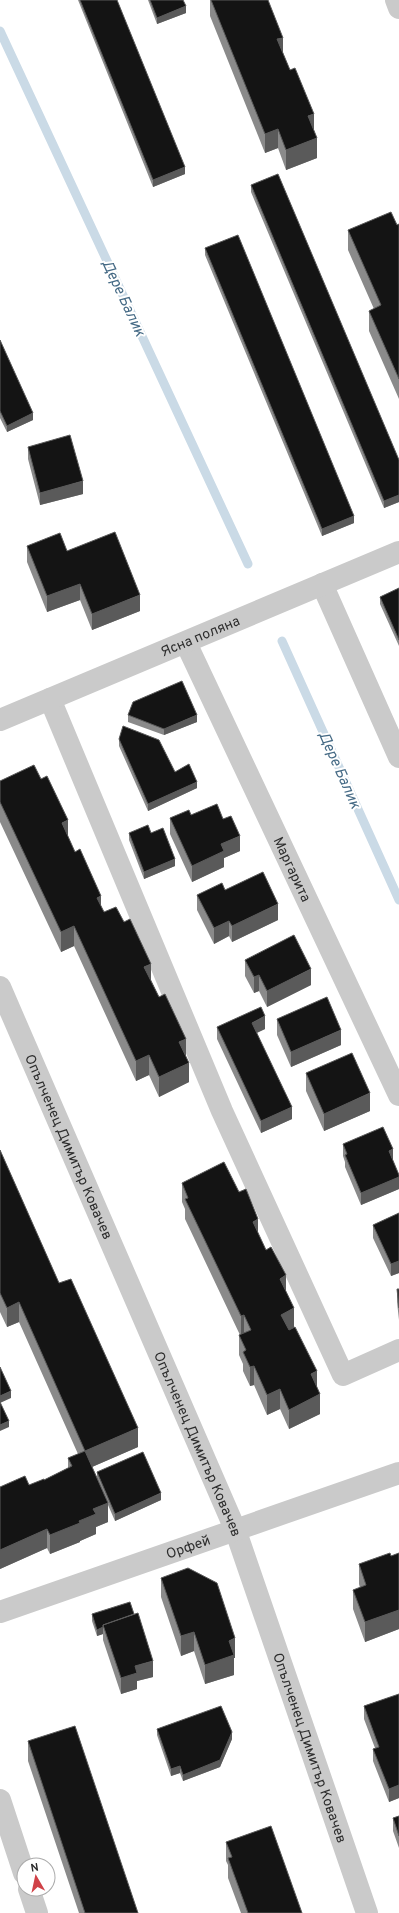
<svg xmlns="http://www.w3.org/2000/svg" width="399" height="1913" viewBox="0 0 399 1913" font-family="Overpass,sans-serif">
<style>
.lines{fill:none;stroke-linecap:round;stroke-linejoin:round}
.stream{stroke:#cadae6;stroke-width:9}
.minor{stroke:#cacaca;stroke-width:22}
.wall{fill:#8a8a8a}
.shaded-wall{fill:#5a5a5a}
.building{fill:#141414;stroke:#5a5a5a}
.labels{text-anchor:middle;stroke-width:4;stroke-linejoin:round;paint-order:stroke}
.street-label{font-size:14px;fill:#2d2d2d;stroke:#fff}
.water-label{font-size:15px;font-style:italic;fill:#456a85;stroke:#fff}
</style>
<rect width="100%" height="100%" fill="#fff"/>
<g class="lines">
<path class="stream" d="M0 31 248 564
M282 641 399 900"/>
<g class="minor">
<path d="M396 0 399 8"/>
<path d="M322 584 399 757"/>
<path id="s1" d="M186 643 399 1095"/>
<path d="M50 699 222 1111 343 1375 399 1350"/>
<path id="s2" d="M0 720 399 552"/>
<path id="s3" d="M0 987 235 1529 367 1913"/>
<path id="s4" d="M0 1612 399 1473"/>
<path d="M0 1800 24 1873"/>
<path d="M29 1889 37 1913"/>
</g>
</g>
<path class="wall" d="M78 0H117L185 174 153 187Z
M148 0H183L186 13 157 24Z
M210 0H268L283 53 314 130 317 158 286 170 278 148 265 153 210 16Z
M251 185 399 460V502L384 508 251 192Z
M399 224V399L369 331V311L374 309 348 250V230L397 225Z
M205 248 354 523 322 536 205 255Z
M0 340 33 420 7 432 0 418Z
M28 447 83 494 40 505 28 459Z
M27 546 67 551 140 611 92 630 80 600 47 612 27 562Z
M399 588V646L380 604V597Z
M128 715 197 722 164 735 128 722Z
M119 739 175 772 197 788 148 811 119 746Z
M0 781 68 838 104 912 151 980 186 1056 189 1082 159 1097 149 1075 136 1081 74 946 61 952 0 822Z
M191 815 223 819 240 851 224 858V867L192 882 170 834V818Z
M129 833H151L175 866 144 879 129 840Z
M225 890 278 920 232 942 229 936 214 944 197 910V895Z
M245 960 311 985 267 1007 259 991 254 993 245 976Z
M277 1019 341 1045 291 1067 277 1035Z
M217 1027 265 1029 257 1033 292 1119 261 1133 217 1039Z
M306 1073 370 1111 324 1131 306 1091Z
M343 1144 393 1161 399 1175V1189L361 1205 345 1167V1162L343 1156Z
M0 1150 59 1283 138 1447 92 1467 97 1477V1472L161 1500 115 1521 108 1505V1522L96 1527V1534L80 1541V1542L50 1554 47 1548 0 1569V1487L29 1485 44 1480 68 1468V1458L78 1454 19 1322 7 1327 0 1312Z
M182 1183 258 1234 286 1292 294 1327 317 1387 320 1414 289 1429 280 1409 267 1415 254 1385 250 1386 243 1371V1364L239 1355V1335H240L185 1219V1209L182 1202Z
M399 1213V1273L391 1276 373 1238V1225Z
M397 1289H399V1320L397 1302Z
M399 1553V1629L365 1642 353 1609V1590L360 1588 359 1584V1564L391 1556Z
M161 1578 235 1658H234V1675L205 1684 194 1651 181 1656 161 1597Z
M92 1614 153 1677 137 1681V1689L121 1694 103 1640V1634L97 1636 92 1621Z
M399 1694V1798L389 1802 373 1761V1749L375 1748 364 1719V1706Z
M157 1729 232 1739 220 1767 183 1781 180 1773 171 1776 157 1735Z
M28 1741 138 1913H79L28 1761Z
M399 1816V1848L393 1831V1818Z
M226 1842 302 1913H241L228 1878V1865L226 1861Z"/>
<path class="shaded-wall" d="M186 6V13L157 24V18Z
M283 38V58L277 39Z
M314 114V134L308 116Z
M278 129V148L265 153V134Z
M317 138V158L286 170V150Z
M185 167V174L153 187V180Z
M33 413V420L7 432V426Z
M83 481V494L40 505V493Z
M399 495V502L384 508V501Z
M354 516V523L322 536V529Z
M80 584V600L47 612V596Z
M140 595V611L92 630V614Z
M197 715V722L164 735V729Z
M197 782V788L148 811V804Z
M68 820V840L62 823Z
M240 836V851L224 858V867L192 882V866L221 844Z
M175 859V866L144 879V872Z
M101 896V916L97 898Z
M278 904V920L232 942V926Z
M229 921V936L214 944V928Z
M74 926V946L61 952V932Z
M151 964V984L144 967Z
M311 969V985L267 1007V991Z
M259 975V991L254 993V977Z
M265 1016V1029L252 1035V1023Z
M341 1030V1045L291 1067V1052Z
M186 1039V1059L179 1042Z
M149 1055V1075L136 1081V1061Z
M189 1063V1082L159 1097V1077Z
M370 1093V1111L324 1131V1114Z
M292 1107V1119L261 1133V1121Z
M393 1149V1162L389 1151Z
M399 1177V1189L361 1205V1193Z
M258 1219V1238L253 1222Z
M399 1261V1273L391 1276V1264Z
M286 1275V1295L280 1279Z
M19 1302V1322L7 1327V1308Z
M294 1308V1328L281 1334V1315Z
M244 1315V1334L241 1336V1316Z
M254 1366V1385L250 1386V1367Z
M317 1371V1391L311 1374Z
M280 1389V1409L267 1415V1395Z
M11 1391V1398L0 1403V1396Z
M320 1394V1414L289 1429V1410Z
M9 1421V1427L0 1431V1425Z
M138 1428V1447L85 1470V1451Z
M161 1493V1500L115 1521V1514Z
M108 1503V1522L96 1527V1534L80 1541V1542L50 1554V1535L93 1509Z
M47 1529V1548L0 1569V1550Z
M399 1610V1629L365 1642V1622Z
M103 1627V1634L97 1636V1630Z
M194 1632V1651L181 1656V1636Z
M235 1638V1658H234V1675L205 1684V1665L229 1641Z
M153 1661V1677L137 1681V1689L121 1694V1678L135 1666Z
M232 1732V1739L220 1767 183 1781V1775Z
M180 1766V1773L171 1776V1769Z
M399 1785V1798L389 1802V1789Z"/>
<path class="building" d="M80 0H117L185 167 153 180Z
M150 0H183L186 6 157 18Z
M211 0H268L283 38 277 39 290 70 295 68 314 114 308 116 317 138 286 150 278 129 265 134Z
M278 174 399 460V495L384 501 251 185Z
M391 212 397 225 399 224V379L369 311 381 305 348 230Z
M238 235 354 516 322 529 205 248Z
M0 340 33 413 7 426 0 411Z
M70 435 83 481 40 493 28 447Z
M115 532 140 595 92 614 80 584 47 596 27 546 60 533 67 551Z
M399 588V640L380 597Z
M182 681 197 715 164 729 128 715 133 702Z
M123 726 159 740 175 772 189 764 197 782 148 804 119 739Z
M34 765 41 779 47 776 68 820 62 823 75 852 80 849 101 896 97 898 104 912 116 907 124 922 130 919 151 964 144 967 159 997 165 994 186 1039 179 1042 189 1063 159 1077 149 1055 136 1061 74 926 61 932 0 802V781Z
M217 804 223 819 231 816 240 836 221 844 224 851 192 866 170 818 189 810 191 815Z
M148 825 151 833 163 828 175 859 144 872 129 833Z
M263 872 278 904 232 926 229 921 214 928 197 895 222 883 225 890Z
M294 935 311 969 267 991 259 975 254 977 245 960Z
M327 997 341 1030 291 1052 277 1019Z
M261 1007 265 1016 252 1023 292 1107 261 1121 217 1027Z
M352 1053 370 1093 324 1114 306 1073Z
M383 1127 393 1149 389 1151 399 1175V1177L361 1193 345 1155 347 1154 343 1144Z
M0 1150 59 1283 71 1279 138 1428 85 1451 19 1302 7 1308 0 1293Z
M224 1162 239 1192 246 1189 258 1219 253 1222 266 1250 271 1247 286 1275 280 1279 294 1308 281 1315 289 1330 295 1327 317 1371 311 1374 320 1394 289 1410 280 1389 267 1395 254 1366 250 1367 243 1352 246 1350 239 1335 251 1330 244 1315 241 1316 185 1199 188 1198 182 1183Z
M399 1213V1261L391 1264 373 1225Z
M397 1289H399V1308Z
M0 1367 11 1391 0 1396Z
M0 1402 9 1421 0 1425Z
M85 1451 108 1503 93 1509 96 1514 79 1521 80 1523 50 1535 47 1529 0 1550V1487L25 1476 29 1485 44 1479V1480L72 1466 68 1458Z
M143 1452 161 1493 115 1514 97 1472Z
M390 1553 391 1556 399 1553V1610L365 1622 353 1590 366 1585 359 1564Z
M188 1568 217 1583 235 1638 229 1641 234 1655 205 1665 194 1632 181 1636 161 1578Z
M130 1602 134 1614 103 1625V1627L97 1630 92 1614Z
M138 1613 153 1661 135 1666 137 1673 121 1678 103 1625Z
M399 1694V1785L389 1789 373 1749 379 1747 364 1706Z
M221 1706 232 1732 220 1760 183 1775 180 1766 171 1769 157 1729Z
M75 1726 138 1913H85L28 1741Z
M399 1816V1836L393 1818Z
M271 1826 302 1913H248L228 1858 232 1857 226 1842Z"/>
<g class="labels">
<g class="street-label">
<text dy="5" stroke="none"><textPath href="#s2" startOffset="217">Ясна поляна</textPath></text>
<text dy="5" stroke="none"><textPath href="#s1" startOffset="250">Маргарита</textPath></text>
<text dy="5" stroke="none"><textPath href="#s3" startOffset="174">Опълченец Димитър Ковачев</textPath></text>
<text dy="5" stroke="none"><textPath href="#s3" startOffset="498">Опълченец Димитър Ковачев</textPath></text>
<text dy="5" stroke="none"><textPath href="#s4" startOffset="199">Орфей</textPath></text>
<text dy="5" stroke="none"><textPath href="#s3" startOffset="822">Опълченец Димитър Ковачев</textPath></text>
</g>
<g class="water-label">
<text transform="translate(124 298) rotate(65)" y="5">Дере Балик</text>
<text transform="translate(340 770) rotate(66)" y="5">Дере Балик</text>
</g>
</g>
<g transform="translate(36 1877) rotate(351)"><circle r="19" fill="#ffffff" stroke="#ababab"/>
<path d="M0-3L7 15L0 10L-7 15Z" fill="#d04248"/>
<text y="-6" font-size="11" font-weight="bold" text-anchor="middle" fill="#2d2d2d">N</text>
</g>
</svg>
